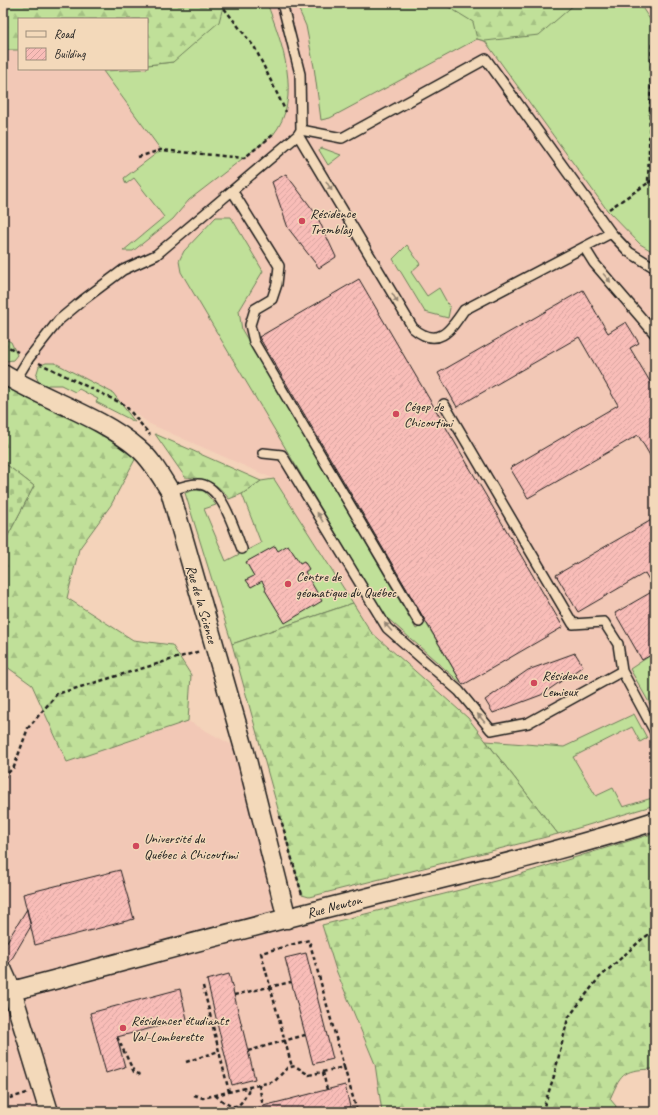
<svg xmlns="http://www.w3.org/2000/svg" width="658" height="1115" viewBox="0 0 658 1115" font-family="Caveat,sans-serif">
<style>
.built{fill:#f2c8b6;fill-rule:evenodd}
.grass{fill:#c0e099;stroke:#6e7e5a}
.forest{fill:url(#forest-firs);stroke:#6e7e5a}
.cemetery{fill:url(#cemetery-stones);stroke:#6e7e5a}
.building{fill:url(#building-hatch);stroke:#1c1c1c}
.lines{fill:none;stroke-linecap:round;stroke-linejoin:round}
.service-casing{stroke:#1c1c1c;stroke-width:12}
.minor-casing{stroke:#1c1c1c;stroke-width:21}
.path{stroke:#1c1c1c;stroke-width:2.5;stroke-dasharray:4 3;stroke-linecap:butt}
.service{stroke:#f3d9ba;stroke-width:9}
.minor{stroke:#f3d9ba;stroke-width:18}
.oneway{fill:#928473}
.poi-dot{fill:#d1495b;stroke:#f3d9ba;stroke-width:1.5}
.labels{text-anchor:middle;stroke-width:3;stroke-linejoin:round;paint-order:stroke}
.poi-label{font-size:14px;fill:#1c1c1c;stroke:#f3d9ba;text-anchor:start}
.street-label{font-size:14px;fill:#1c1c1c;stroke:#f3d9ba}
</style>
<defs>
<pattern id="forest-firs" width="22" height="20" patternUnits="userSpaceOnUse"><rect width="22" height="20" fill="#c0e099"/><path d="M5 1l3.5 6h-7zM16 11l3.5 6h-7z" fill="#a4c083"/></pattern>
<pattern id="cemetery-stones" width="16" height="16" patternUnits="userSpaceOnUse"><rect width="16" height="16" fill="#c0e099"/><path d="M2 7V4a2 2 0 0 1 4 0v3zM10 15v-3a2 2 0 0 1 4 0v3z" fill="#a4c083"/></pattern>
<pattern id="building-hatch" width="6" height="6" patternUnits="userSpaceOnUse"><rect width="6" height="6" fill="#f9bdb8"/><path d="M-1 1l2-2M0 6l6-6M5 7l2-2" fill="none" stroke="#d5a29e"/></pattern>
</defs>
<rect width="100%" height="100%" fill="#f4d3ba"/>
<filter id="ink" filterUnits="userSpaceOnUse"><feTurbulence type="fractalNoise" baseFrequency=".025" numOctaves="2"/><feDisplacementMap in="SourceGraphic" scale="8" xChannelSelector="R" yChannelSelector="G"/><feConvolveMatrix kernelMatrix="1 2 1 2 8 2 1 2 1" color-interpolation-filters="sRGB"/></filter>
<g filter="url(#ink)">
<path class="built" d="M3 3H639L655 27V805L558 834 468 718 371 632 274 479 150 424 124 405 3 344ZM19 19H147V69H19Z
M43 710 67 761 188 721 245 752 287 918 307 913 322 925 336 970 375 1064 382 1112H3V778L14 767 28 728Z"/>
<path class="grass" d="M223 3H267C282 43 303 98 273 135L189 200 173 219 133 251H123L164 217 134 178 126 184 124 178 161 150 103 71 147 69V65L173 62Z
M296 3H639L655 27V253L640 244 607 210 485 41 477 39 330 118 321 120 314 67 306 26Z
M322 148 341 155 328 165 319 150Z
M216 217H231L263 271 239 311 242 330 416 629 426 623 463 685 385 616 181 272 179 261 184 251Z
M407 245 420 264 411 272 427 296 439 288 450 308 448 318 425 312 393 259Z
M3 338 11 342 17 355 13 360 7 361 3 359Z
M46 363H55L113 393 135 422 96 402 98 399 79 389 75 392 61 385H48L46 388 40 385 36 376 39 366Z
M274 479 353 603 232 644 185 493 194 490 204 491 216 505 204 509 226 561 261 543 242 494 261 481Z
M651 655 655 662V713L630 669Z
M634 714 647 738 640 742 632 727 573 757 596 796 613 788 623 807 652 798V793L655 792V805L558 834 486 741 564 747Z"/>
<path class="forest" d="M3 3H224L219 22 173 62 147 65V19H19V50H3Z
M442 3H576L539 35 485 41 477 39 473 22Z
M3 374 140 450 111 505 79 549 67 598 133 640 172 645 191 675 188 721 67 762 32 685 3 664V545L34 486 3 462Z
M155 434 261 481 242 494 229 499C216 481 206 479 185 477Z
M353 603 371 632 468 718 558 834 309 897 302 895 232 644Z
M655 833V1069C625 1070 622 1071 610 1099L616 1106 615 1112H382L375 1064 336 970 322 925 511 877Z"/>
<path class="cemetery" d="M3 462 34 486 3 545Z"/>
<path class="building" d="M286 174 316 214 336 257 319 268 288 228 272 182Z
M359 279 563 627 463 685 259 337Z
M583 290 608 333 626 322 639 343 630 348 652 385 655 384V464L638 435 528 498 510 468 618 405 579 337 457 407 438 373Z
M655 518V590L645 573 578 612 556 575Z
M288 545 300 563 304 561 309 569 305 572 322 601 285 623 265 590 266 588 262 581 251 587 246 580 254 576 246 562 275 546 278 551Z
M655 590V662L651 655 642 660 615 613Z
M575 653 583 666 541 695 493 713 485 700 528 670Z
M120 870 134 919 35 945 23 894Z
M27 909 31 926 3 974V948Z
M306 953 333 1059 313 1064 285 958Z
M229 974 255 1079 232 1085 207 980Z
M180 989 187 1019 117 1037 125 1067 106 1073 90 1013Z
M345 1085 350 1107 332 1112H240Z"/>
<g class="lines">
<defs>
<path id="service" d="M282 3 300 74 301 130
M301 130 342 138 486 59 611 233 629 252 655 268
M301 130 298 135 413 328C438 349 450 331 464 310L611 233
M233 192 279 266 277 284 272 299 255 309 250 325 254 342 419 622
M584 247 594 263 655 334
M15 381 29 358 59 320 83 300 123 270 156 255 298 135
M444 404 573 624 604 622 618 644 622 671
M263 453 282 455 387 628 459 691 491 730 528 723 622 671 655 732
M170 491C178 488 188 484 197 484 222 483 234 530 242 549"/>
<path id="minor" d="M3 374C47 401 99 415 139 449 152 460 161 477 170 491L245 752 287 919
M3 971 12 991 49 1112
M12 991C127 961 242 929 358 900 457 874 557 853 655 821"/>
</defs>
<use href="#service" class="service-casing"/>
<use href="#minor" class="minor-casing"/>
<path class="path" d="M220 3 255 48 286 112
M138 157 161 150 244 158 273 135
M648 183 655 178
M609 209 648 183 652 42 655 38
M3 344 18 352
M39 363 125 405 150 435
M3 778 14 767 28 728 57 694 200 651
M280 816 302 895
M203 986 229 1092
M234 995 291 982
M117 1037 134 1072 141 1075
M248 1051 305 1035
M186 1062 219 1051
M344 1067 357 1111 354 1112
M323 1072 327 1090
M259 1085 263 1106
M194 1095 203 1098 275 1081 287 1068 295 1066 309 1075 344 1067 309 940 261 953 292 1067
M215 1095C234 1111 239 1111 250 1087
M3 1100 27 1093
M234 1107 235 1112
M542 1112 554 1076 568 1018 598 979 641 940 655 930"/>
<use href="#service" class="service"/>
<use href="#minor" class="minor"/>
</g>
<defs><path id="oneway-solid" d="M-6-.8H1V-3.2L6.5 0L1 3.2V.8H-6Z"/></defs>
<g class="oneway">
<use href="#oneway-solid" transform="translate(329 186) rotate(59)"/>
<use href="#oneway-solid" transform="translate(607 278) rotate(49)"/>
<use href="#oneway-solid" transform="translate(395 298) rotate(59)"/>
<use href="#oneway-solid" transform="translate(320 517) rotate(-121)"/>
<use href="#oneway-solid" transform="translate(388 627) rotate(-131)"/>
<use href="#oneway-solid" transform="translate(481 718) rotate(-130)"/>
</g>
</g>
<g class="poi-dot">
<circle cx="302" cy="221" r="4"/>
<circle cx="396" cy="414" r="4"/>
<circle cx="288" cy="584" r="4"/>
<circle cx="534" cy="683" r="4"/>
<circle cx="136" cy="846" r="4"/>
<circle cx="123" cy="1028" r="4"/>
</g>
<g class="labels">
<g class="poi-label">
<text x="310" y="218">Résidence<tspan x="310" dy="16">Tremblay</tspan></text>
<text x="404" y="411">Cégep de<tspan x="404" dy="16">Chicoutimi</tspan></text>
<text x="296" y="581">Centre de<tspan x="296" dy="16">géomatique du Québec</tspan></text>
<text x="542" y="680">Résidence<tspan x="542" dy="16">Lemieux</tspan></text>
<text x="144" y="843">Université du<tspan x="144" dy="16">Québec à Chicoutimi</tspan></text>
<text x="131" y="1025">Résidences étudiants<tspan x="131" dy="16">Val-Lomberette</tspan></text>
</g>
<g class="street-label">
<text transform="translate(202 604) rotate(74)" y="5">Rue de la Science</text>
<text transform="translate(334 906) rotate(-15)" y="5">Rue Newton</text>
</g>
</g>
<rect width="658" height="1115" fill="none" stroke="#f3d9ba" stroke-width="16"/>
<rect x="8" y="8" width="642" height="1099" fill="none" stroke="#1c1c1c" stroke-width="1.5" filter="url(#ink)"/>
<rect x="18" y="18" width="130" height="52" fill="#f3d9ba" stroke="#9d8d7b"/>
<rect x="26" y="31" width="20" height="6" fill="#f3d9ba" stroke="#9d8d7b"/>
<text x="54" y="38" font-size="12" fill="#1c1c1c">Road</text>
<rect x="26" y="48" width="20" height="12" fill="url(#building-hatch)" stroke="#9d8d7b"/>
<text x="54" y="58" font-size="12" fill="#1c1c1c">Building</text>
</svg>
